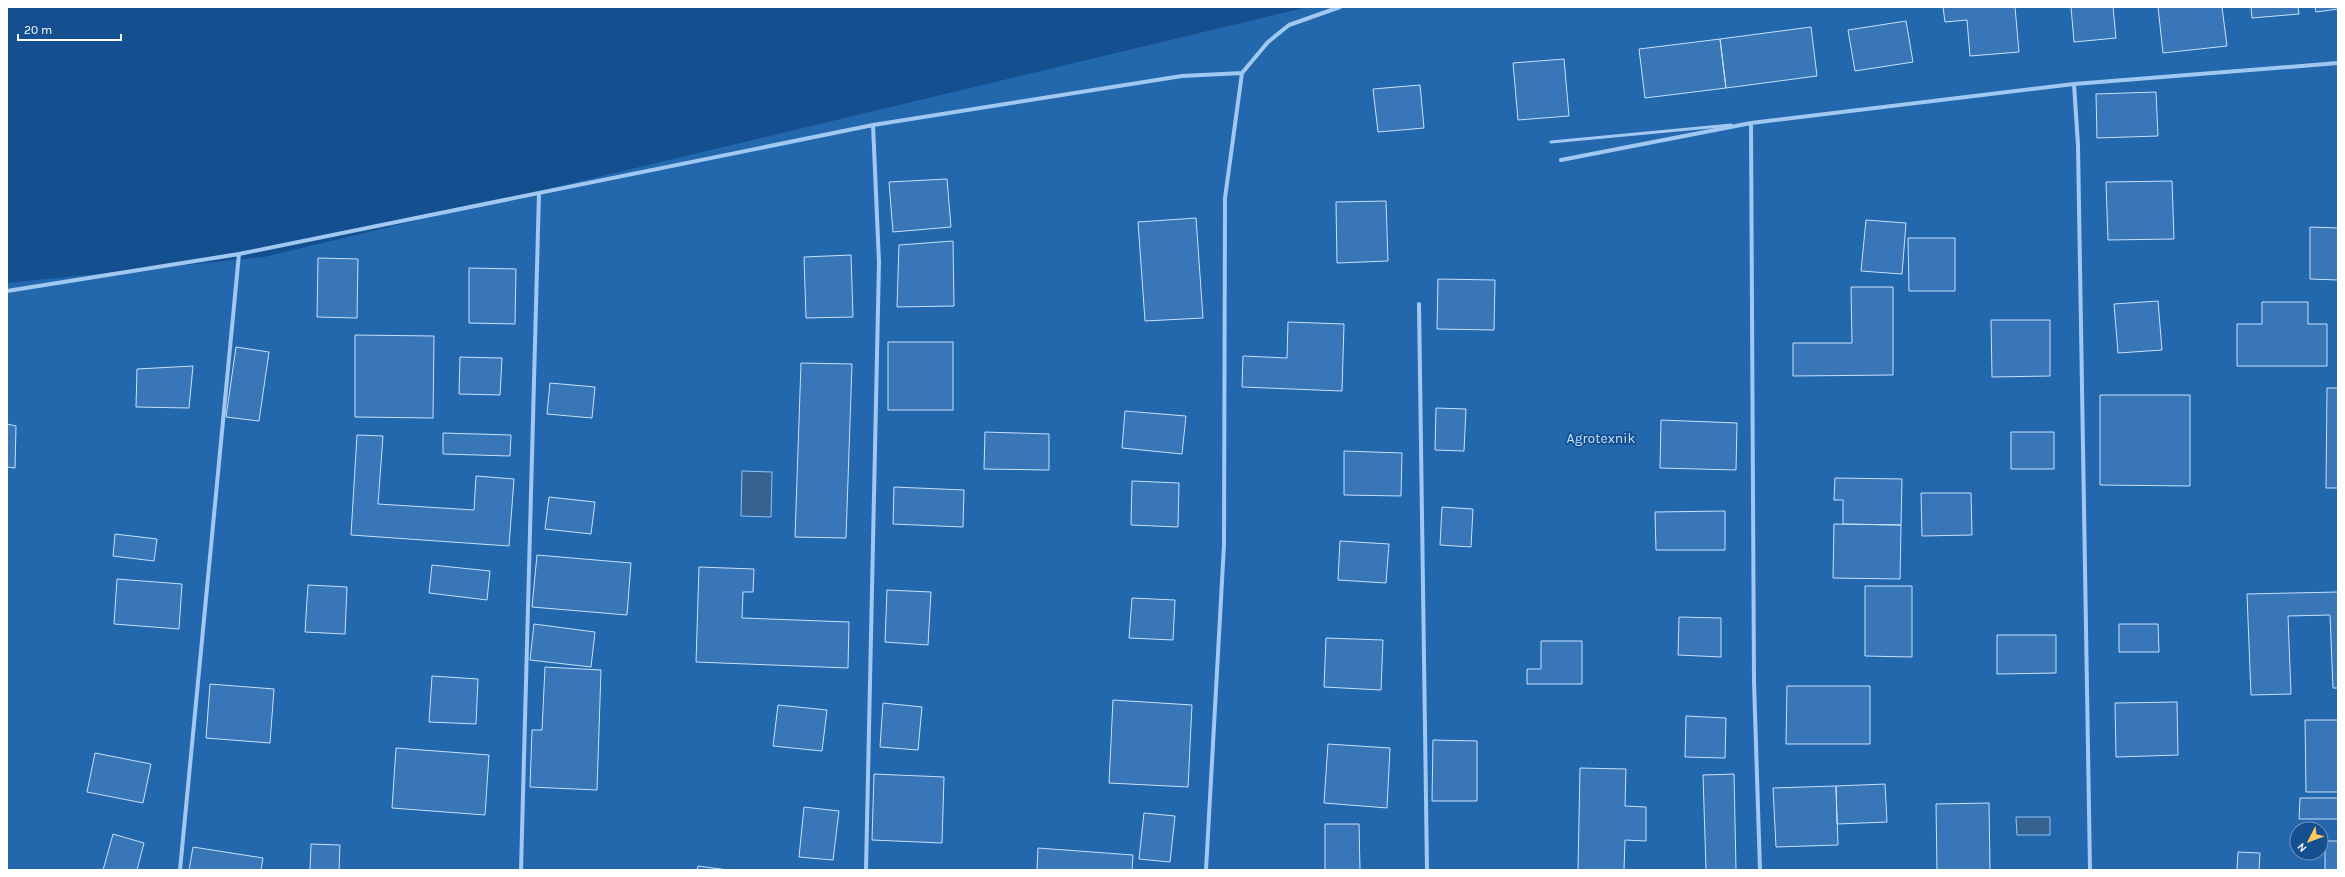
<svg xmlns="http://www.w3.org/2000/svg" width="2345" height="877" viewBox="0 0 2345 877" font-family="Karla,sans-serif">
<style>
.green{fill:#2367ad;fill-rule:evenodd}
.water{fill:#366291;stroke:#92c4f4}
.building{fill:#3876b7;stroke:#c7e1fc}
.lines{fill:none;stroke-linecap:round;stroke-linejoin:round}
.service{stroke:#a0c8f1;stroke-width:3}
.minor{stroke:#a0c8f1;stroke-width:4}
.labels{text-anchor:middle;stroke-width:3.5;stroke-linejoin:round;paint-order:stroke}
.park-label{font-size:14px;fill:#c7e1fc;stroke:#144f90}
</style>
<rect width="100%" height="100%" fill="#144f90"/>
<path class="green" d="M1308 7H2338V870H7V283L264 257ZM2297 829H2321V853H2297Z"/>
<path class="water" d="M742 471 772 472 771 517 741 516Z
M2016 817H2050V835H2017Z"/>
<path class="building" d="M1943 7H2015L2019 52 1970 56 1967 20 1945 22Z
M2071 7H2113L2116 38 2074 42Z
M2158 7H2222L2227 46 2163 53Z
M2251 7H2298L2299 14 2252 18Z
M2315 7H2338V9L2316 12Z
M1906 21 1913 62 1855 71 1848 30Z
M1811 27 1817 76 1726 88 1720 39Z
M1720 39 1726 88 1645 98 1639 49Z
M1564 59 1569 116 1518 120 1513 63Z
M1420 85 1424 128 1378 132 1373 89Z
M2156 92 2158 136 2097 138 2096 94Z
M947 179 951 227 893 232 889 182Z
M2172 181 2174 239 2108 240 2106 182Z
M1386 201 1388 261 1337 263 1336 202Z
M1196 218 1203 318 1145 321 1138 222Z
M1866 220 1906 223 1902 274 1861 271Z
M2310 227 2338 228V280L2310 279Z
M1908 238H1955V291H1909Z
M953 241 954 306 897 307 899 245Z
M851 255 853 317 806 318 804 257Z
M318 258 358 259 357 318 317 317Z
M469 268 516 269 515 324 469 323Z
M1438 279 1495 280 1494 330 1437 329Z
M1851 287H1893V375L1793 376V343H1852Z
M2158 301 2162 350 2118 353 2114 304Z
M2262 302H2308V324H2327V366H2237V324H2262Z
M1991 320H2050V376L1992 377Z
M1288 322 1344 324 1342 391 1242 387 1243 356 1287 358Z
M355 335 434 336 433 418 355 417Z
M888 342H953V410H888Z
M236 347 269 352 259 421 226 417Z
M460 357 502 358 500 395 459 394Z
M801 363 852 364 846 538 795 537Z
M193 366 189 408 136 407 137 369Z
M550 383 595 387 592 418 547 414Z
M2327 388H2338V488H2326Z
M2100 395H2190V486L2100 485Z
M1436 408 1466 409 1464 451 1435 450Z
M1125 411 1186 416 1182 454 1122 448Z
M1661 420 1737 423 1736 470 1660 468Z
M7 424 16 426 15 468 7 467Z
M985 432 1049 434V470L984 469Z
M2011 432H2054V469H2011Z
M443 433 511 435 510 456 443 454Z
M357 435 383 436 378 504 474 510 476 476 514 479 509 546 351 535Z
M1344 451 1402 453 1401 496 1344 495Z
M1835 478 1902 479 1901 525 1843 524V500H1834Z
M1132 481 1179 483 1178 527 1131 525Z
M894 487 964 490 963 527 893 524Z
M1921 493H1971L1972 535 1922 536Z
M549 497 595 502 591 534 545 529Z
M1442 507 1473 509 1471 547 1440 545Z
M1725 511V550H1656L1655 512Z
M1834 524 1901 525 1900 579 1833 578Z
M115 534 157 539 154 561 113 556Z
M1340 541 1389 544 1386 583 1338 580Z
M537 555 631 563 627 615 532 607Z
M432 565 490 571 487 600 429 593Z
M699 567 754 569 753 592H743L742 618 849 622 848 668 696 662Z
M117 579 182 584 179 629 114 624Z
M308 585 347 587 345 634 305 632Z
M1865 586H1912V657L1865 656Z
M887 590 931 592 928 645 885 642Z
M2338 592V688H2333L2330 615 2288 616 2291 694 2251 695 2247 594Z
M1132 598 1175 600 1173 640 1129 638Z
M1679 617 1721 618V657L1678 655Z
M534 624 595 632 591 667 530 660Z
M2119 624H2158L2159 652H2119Z
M1997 635H2056V673L1997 674Z
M1326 638 1383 640 1381 690 1324 687Z
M1541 641H1582V684H1527V669H1541Z
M545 667 601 670 597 790 530 787 532 730H542Z
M432 676 478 679 476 724 429 722Z
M210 684 274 689 270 743 206 738Z
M1787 686H1870V744H1786Z
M1113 700 1192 705 1188 787 1109 783Z
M2177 702 2178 755 2116 757 2115 703Z
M883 703 922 707 918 750 880 747Z
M778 705 827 710 822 751 773 746Z
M1686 716 1726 718 1725 758 1685 757Z
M2305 720H2338V792H2306Z
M1433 740 1477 741V801H1432Z
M1328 744 1390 748 1387 808 1324 803Z
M396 748 489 755 485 815 392 808Z
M95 753 151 764 143 803 87 792Z
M1580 768 1626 769 1625 806 1646 807V841L1625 840 1624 870H1578Z
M874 774 944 777 942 843 872 840Z
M1734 774 1736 870H1706L1703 775Z
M1885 784 1887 822 1837 824 1836 786Z
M1836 786 1838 845 1776 847 1773 788Z
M2300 798H2338V819H2299Z
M1989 803 1990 870H1937L1936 804Z
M804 807 839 811 833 860 799 857Z
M1144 813 1175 816 1170 862 1139 859Z
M1325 824H1359L1360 870H1325Z
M113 834 144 843 137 870H103Z
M2325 841H2338V870H2325Z
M311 844 340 845 339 870H310Z
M193 847 263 858 261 870H189Z
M1038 848 1133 855 1132 870H1037Z
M2238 852 2260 853 2259 870H2237Z
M698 866 728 870H697Z"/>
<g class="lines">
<path class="service" d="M1551 142 1731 125"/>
<path class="minor" d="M2074 84 2078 145 2090 870
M1751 123 1754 682 1760 870
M1561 160 1751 123 2074 84 2338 63
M7 291 239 254 873 125 1182 76 1242 73
M1419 304 1427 870
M180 870 239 254
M521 870 539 193
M866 870 879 262 873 125
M1206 870 1224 545 1225 198 1242 73 1268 42 1289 25 1340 7"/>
</g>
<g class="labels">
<g class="park-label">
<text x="1601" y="443">Agrotexnik</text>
</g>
</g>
<rect width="2345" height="877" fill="none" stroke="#ffffff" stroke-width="16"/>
<g transform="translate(2309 841) rotate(228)"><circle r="19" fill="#144f90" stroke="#7295bc"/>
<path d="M0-3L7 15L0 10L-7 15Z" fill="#ffca60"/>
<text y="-6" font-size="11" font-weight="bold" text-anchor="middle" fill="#ffffff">N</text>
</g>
<path d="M18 34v6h103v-6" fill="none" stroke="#ffffff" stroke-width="2"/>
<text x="24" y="34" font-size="12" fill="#ffffff" stroke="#144f90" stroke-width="3" paint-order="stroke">20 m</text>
</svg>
